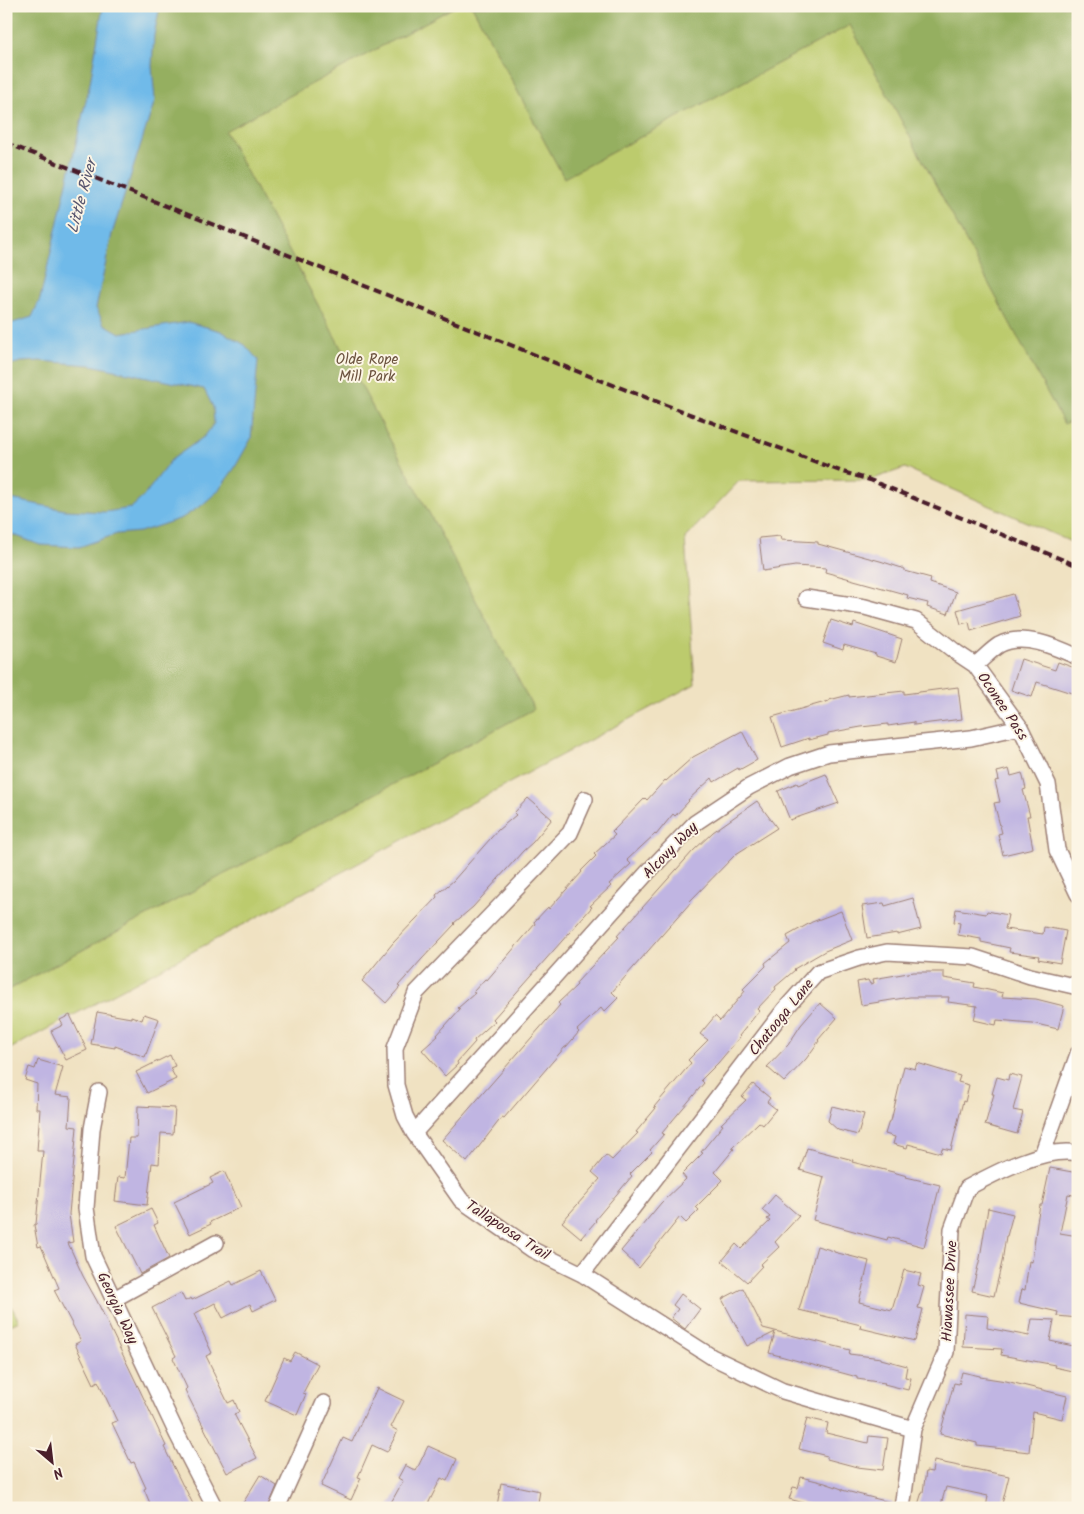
<svg xmlns="http://www.w3.org/2000/svg" width="1084" height="1514" viewBox="0 0 1084 1514" font-family="Kalam,sans-serif">
<style>
.green{fill:#bccb6d;stroke:#83754c}
.forest{fill:#95af60;stroke:#706746}
.water{fill:#70bae9;stroke:#5d6c8a}
.building{fill:#c0b5e2}
.lines{fill:none;stroke-linecap:round;stroke-linejoin:round}
.street-casing{stroke:#9d8076;stroke-width:18}
.street{stroke:#fff;stroke-width:15}
.rail{stroke:#4a1f2b;stroke-width:4;stroke-dasharray:8 4;stroke-linecap:butt}
.labels{text-anchor:middle;stroke-width:4;stroke-linejoin:round;paint-order:stroke}
.park-label{font-size:15px;fill:#6c533f;stroke:#fcf5e5}
.street-label{font-size:15px;fill:#4a1f2b;stroke:#fcf5e5}
.water-label{font-size:16px;font-style:italic;fill:#57556e;stroke:#fcf5e5}
</style>
<rect width="100%" height="100%" fill="#fcf5e5"/>
<filter id="ink" filterUnits="userSpaceOnUse"><feTurbulence type="fractalNoise" baseFrequency=".02" numOctaves="2"/><feDisplacementMap in="SourceGraphic" scale="10" xChannelSelector="R" yChannelSelector="G"/><feConvolveMatrix kernelMatrix="1 2 1 2 8 2 1 2 1" color-interpolation-filters="sRGB"/></filter>
<filter id="wash" filterUnits="userSpaceOnUse"><feTurbulence type="fractalNoise" baseFrequency=".0096" numOctaves="4" result="noise"/><feDisplacementMap in="SourceGraphic" scale="20" xChannelSelector="R" yChannelSelector="G"/><feGaussianBlur stdDeviation="1.12" result="paint"/><feColorMatrix in="noise" values="0 0 0 0 0 0 0 0 0 0 0 0 0 0 0 0 0 1.4 0 .05"/><feComposite in="paint" operator="in"/></filter>
<g filter="url(#wash)">
<rect width="100%" height="100%" fill="#f0e2c2"/>
<path class="green" d="M6 6H1078V545L905 468 870 480 739 481 685 538 695 684 6 1051Z
M6 1296 19 1321 6 1327Z"/>
<path class="forest" d="M6 6H456L225 131 534 709 6 991Z
M472 6H1078V417L1064 424 850 25 564 178Z"/>
<path class="water" d="M103 6H160L154 35 152 66 155 100 112 234 96 308 104 324 120 333 188 322 221 331 245 345 258 360 251 439 234 469 218 491 202 505 182 518 140 532 117 534 79 547 40 545 6 532V498L65 510 105 512 131 508 143 497 171 460 205 436 214 423 213 407 204 389 91 365 40 361 21 362 6 366V325L32 317 40 299 90 83Z"/>
<g id="blocks">
<path class="building" d="M780 536 781 540 818 542V544L880 561 905 569V571L931 578 930 583 956 592 948 614 927 607 928 603 907 598 908 595 825 572 826 568 795 566 763 571 759 538Z
M1013 594 1020 616 971 631 969 622 961 624 957 610Z
M831 620 853 627 854 623 902 639 896 662 876 656V654L844 645 843 650 823 643Z
M1021 659 1055 670 1058 662 1078 669V695L1037 682 1032 697 1011 690Z
M958 687 962 719 914 725V722L888 726V724L861 727 828 733V735L809 740V738L782 747 772 717 829 701V700L849 695V697L904 691V694Z
M742 731 757 760 739 770 738 768 714 782 712 778 688 800 689 801 675 816 673 814 656 835 655 834 627 860 631 864 609 884 611 886 590 906 592 907 493 1019 495 1021 474 1040 475 1042 457 1062 458 1064 445 1076 422 1050 438 1036 437 1035 460 1009 458 1008 475 993 473 992 485 979 487 980 535 924 534 922 548 907 549 909 582 872 581 871 596 856 594 854 615 835 612 832 645 798 647 800 665 780 666 781 693 757Z
M1009 769 1011 776 1022 773 1026 789 1023 790 1030 816H1027L1033 848 1003 855 998 834 1002 833 994 803 1000 802 995 781 999 780 997 772Z
M826 774 839 803 790 820 778 791 797 783 798 785Z
M528 798 552 819 533 842 523 851 473 907 454 923 455 924 422 959 398 986 400 987 386 1003 362 981 393 943 437 897 436 895 453 881 498 830 516 815 514 813Z
M757 801 777 828 736 854 690 901 691 902 612 992 618 998 604 1012 601 1008 577 1030 579 1032 566 1047H565L504 1118 502 1117 467 1162 442 1140 560 1005 558 1003 577 985 576 983 619 937 617 936 693 851 713 832Z
M913 898 921 929 897 935V933L867 938 862 906 884 903 885 906Z
M956 909 986 914 987 911 1008 915 1005 929 1043 934 1044 927 1066 931 1060 963 1038 959 1039 956 1009 952 1010 948 981 942V939L958 935 960 923 954 922Z
M841 911 852 940 825 951 794 969 795 970 775 987 776 989 757 1009 759 1011 739 1036 740 1037 718 1063 701 1080 704 1083 662 1133 664 1134 650 1150 652 1152 630 1174 632 1176 595 1220 596 1221 581 1238 562 1222 600 1179 592 1172 606 1155 612 1160 638 1133 636 1132 656 1108 654 1107 691 1063 688 1060 708 1040 700 1034 715 1016 720 1021 745 991 743 989 766 966 765 963 790 943 787 936 812 922Z
M914 972H944V978L975 983 974 987 1003 993 1002 997 1036 999 1064 1006 1058 1029 1032 1023 997 1020 996 1025 974 1020 977 1006 948 1002 949 997H910L861 1005 857 982 868 980 870 984 874 983 873 979Z
M820 1003 837 1018 818 1040 819 1041 806 1059 784 1082 767 1067 788 1045 801 1025Z
M97 1012 131 1018V1016L142 1020 144 1014 159 1019 145 1057 115 1046V1048L91 1044Z
M70 1015 87 1050 66 1060 51 1031 63 1025 60 1020Z
M170 1055 175 1066 170 1068 176 1079 147 1093 136 1072Z
M38 1060 63 1067 55 1095 71 1097 69 1126 77 1127 69 1214 73 1242 68 1243 83 1276 97 1301 145 1401 166 1446 164 1447 183 1486H184L195 1508H152L144 1489 146 1488 134 1462 131 1463 112 1423 117 1421 98 1381 94 1384 75 1344 81 1341 54 1290 59 1288 41 1246 38 1247 34 1225 36 1224 43 1151H37L40 1109H36L37 1084 25 1080 29 1067 35 1069Z
M917 1063 960 1076 958 1082 969 1085 965 1102 963 1101 951 1150 942 1148 941 1153 908 1144 907 1148 893 1144 895 1137 885 1134 889 1121H891L904 1066 915 1069Z
M1009 1074 1022 1077 1013 1110 1023 1112 1017 1134 985 1125 994 1094H992L997 1077 1008 1080Z
M753 1084 770 1098 767 1102 776 1109 763 1125 759 1122 732 1148 734 1149 715 1172 723 1180 696 1207 699 1210 686 1223 680 1217 639 1268 621 1251 661 1203 686 1179 682 1174 703 1153 701 1152 723 1125 721 1124 746 1100 742 1097Z
M138 1106 175 1108 173 1134 161 1133 159 1164 152 1163 147 1205 115 1201 118 1177 125 1178 129 1138H137Z
M832 1106 864 1114 858 1135 838 1130 828 1121Z
M807 1148 853 1160 852 1162 893 1172 907 1176 906 1177 940 1185 924 1247 888 1237 887 1240 813 1220 824 1177 800 1170Z
M1050 1168 1078 1173V1196L1068 1194 1060 1233 1078 1236V1318L1057 1316 1058 1312 1019 1303 1022 1289 1025 1290 1029 1261 1032 1262 1037 1222 1040 1205H1042Z
M224 1171 241 1207 210 1222 211 1224 190 1234 174 1202 213 1183 210 1178Z
M775 1195 799 1216 775 1242 779 1247 760 1265 762 1266 747 1282 722 1261 736 1244 741 1249 770 1221 767 1219 770 1217 762 1210Z
M988 1208 1013 1214 1007 1236H1006L1002 1262 994 1296 972 1291 980 1258Z
M151 1209 158 1223 154 1225 169 1258 140 1274 116 1226Z
M817 1246 834 1251V1252L869 1261 859 1302 892 1310 904 1270 921 1274 918 1285 924 1287 918 1308 923 1309 915 1341 860 1328 861 1325 799 1310Z
M261 1271 275 1300 253 1311 250 1304 223 1318 215 1303 194 1314 212 1353 206 1356 213 1370H212L228 1403 234 1400 239 1412 234 1414 257 1458 227 1473 185 1390 187 1388 173 1358 176 1356 152 1308 181 1293 185 1301 191 1298 192 1300 231 1281 233 1285Z
M743 1288 763 1328 850 1350 849 1354 881 1358V1359L907 1366 905 1377 911 1378 908 1390 884 1384 885 1383 857 1379V1377L769 1353 775 1332 747 1346 722 1299Z
M681 1294 700 1309 685 1329 671 1318 678 1309 673 1305Z
M965 1314 988 1316 987 1328 1029 1336 1032 1319 1054 1320 1050 1341 1078 1347V1359L1075 1358 1072 1371 1054 1367 1055 1365 1001 1355 1002 1349 963 1347Z
M295 1352 318 1364 303 1393 306 1394 297 1415 265 1401 284 1358 290 1361Z
M962 1372 980 1376V1377L1006 1381 1067 1396 1062 1419 1033 1412 1029 1452 977 1446V1443L940 1434 954 1383 959 1384Z
M377 1388 404 1401 391 1427 398 1431 387 1452 372 1445 358 1477 361 1478 351 1500 321 1486 343 1438 352 1442Z
M807 1418 828 1423 826 1433 868 1443 869 1436 888 1438 883 1470 857 1467 827 1459V1456L799 1449Z
M428 1446 457 1459 447 1481 441 1478 426 1508H388L403 1481 398 1478 405 1465 416 1471Z
M934 1461 1009 1476 1001 1508H986L988 1496 946 1487 940 1508H917L922 1492H923L926 1471 932 1472Z
M260 1475 277 1486 268 1508H251L243 1503Z
M801 1477 825 1483 842 1489V1490L893 1503V1508H823L789 1499 793 1487 798 1488Z
M501 1483 540 1491 537 1508H508L497 1506Z"/>
</g>
</g>
<g filter="url(#ink)">
<use href="#blocks" fill-opacity="0" stroke="#9d8076" stroke-width="1"/>
<g class="lines">
<defs>
<path id="street" d="M806 598 865 607 916 621 957 653 975 665 1020 727 1048 784 1057 850 1078 894
M975 665C983 659 991 650 999 645 1022 632 1056 647 1078 657
M585 799 570 833 416 993 395 1048 396 1085 405 1116 414 1133 461 1200 533 1250 582 1274 712 1357 783 1391 913 1429
M99 1092 92 1129 86 1208 93 1256 177 1434 215 1508
M414 1133 647 873 695 823 749 787 790 766 829 753 971 738 1020 727
M1042 1155 1078 1054
M582 1274 785 1009 818 972 859 958 887 952 973 957 1030 976 1078 987
M114 1299 216 1243
M277 1508 324 1403
M902 1508 913 1429 946 1352 952 1229 967 1188C997 1172 1043 1147 1078 1153"/>
</defs>
<use href="#street" class="street-casing"/>
<use href="#street" class="street"/>
<path class="rail" d="M6 143 199 219 550 361 840 471 870 480 1078 566"/>
</g>
</g>
<g class="labels">
<g class="park-label">
<text x="367" y="364">Olde Rope<tspan x="367" dy="17">Mill Park</tspan></text>
</g>
<g class="street-label">
<text transform="translate(1003 706) rotate(56)" y="5">Oconee Pass</text>
<text transform="translate(670 850) rotate(-46)" y="5">Alcovy Way</text>
<text transform="translate(781 1017) rotate(-51)" y="5">Chatooga Lane</text>
<text transform="translate(508 1230) rotate(33)" y="5">Tallapoosa Trail</text>
<text transform="translate(949 1291) rotate(-87)" y="5">Hiawassee Drive</text>
<text transform="translate(118 1308) rotate(65)" y="5">Georgia Way</text>
</g>
<g class="water-label">
<text transform="translate(81 196) rotate(-75)" y="6">Little River</text>
</g>
</g>
<rect width="1084" height="1514" fill="none" stroke="#fcf5e5" stroke-width="25"/>
<g transform="translate(52 1462) rotate(152)" stroke="#fcf5e5" stroke-width="4" paint-order="stroke">
<path d="M0-4L9 19L0 12L-9 19Z" fill="#4a1f2b"/>
<text y="-8" font-size="14" font-weight="bold" text-anchor="middle" fill="#4a1f2b">N</text>
</g>
</svg>
